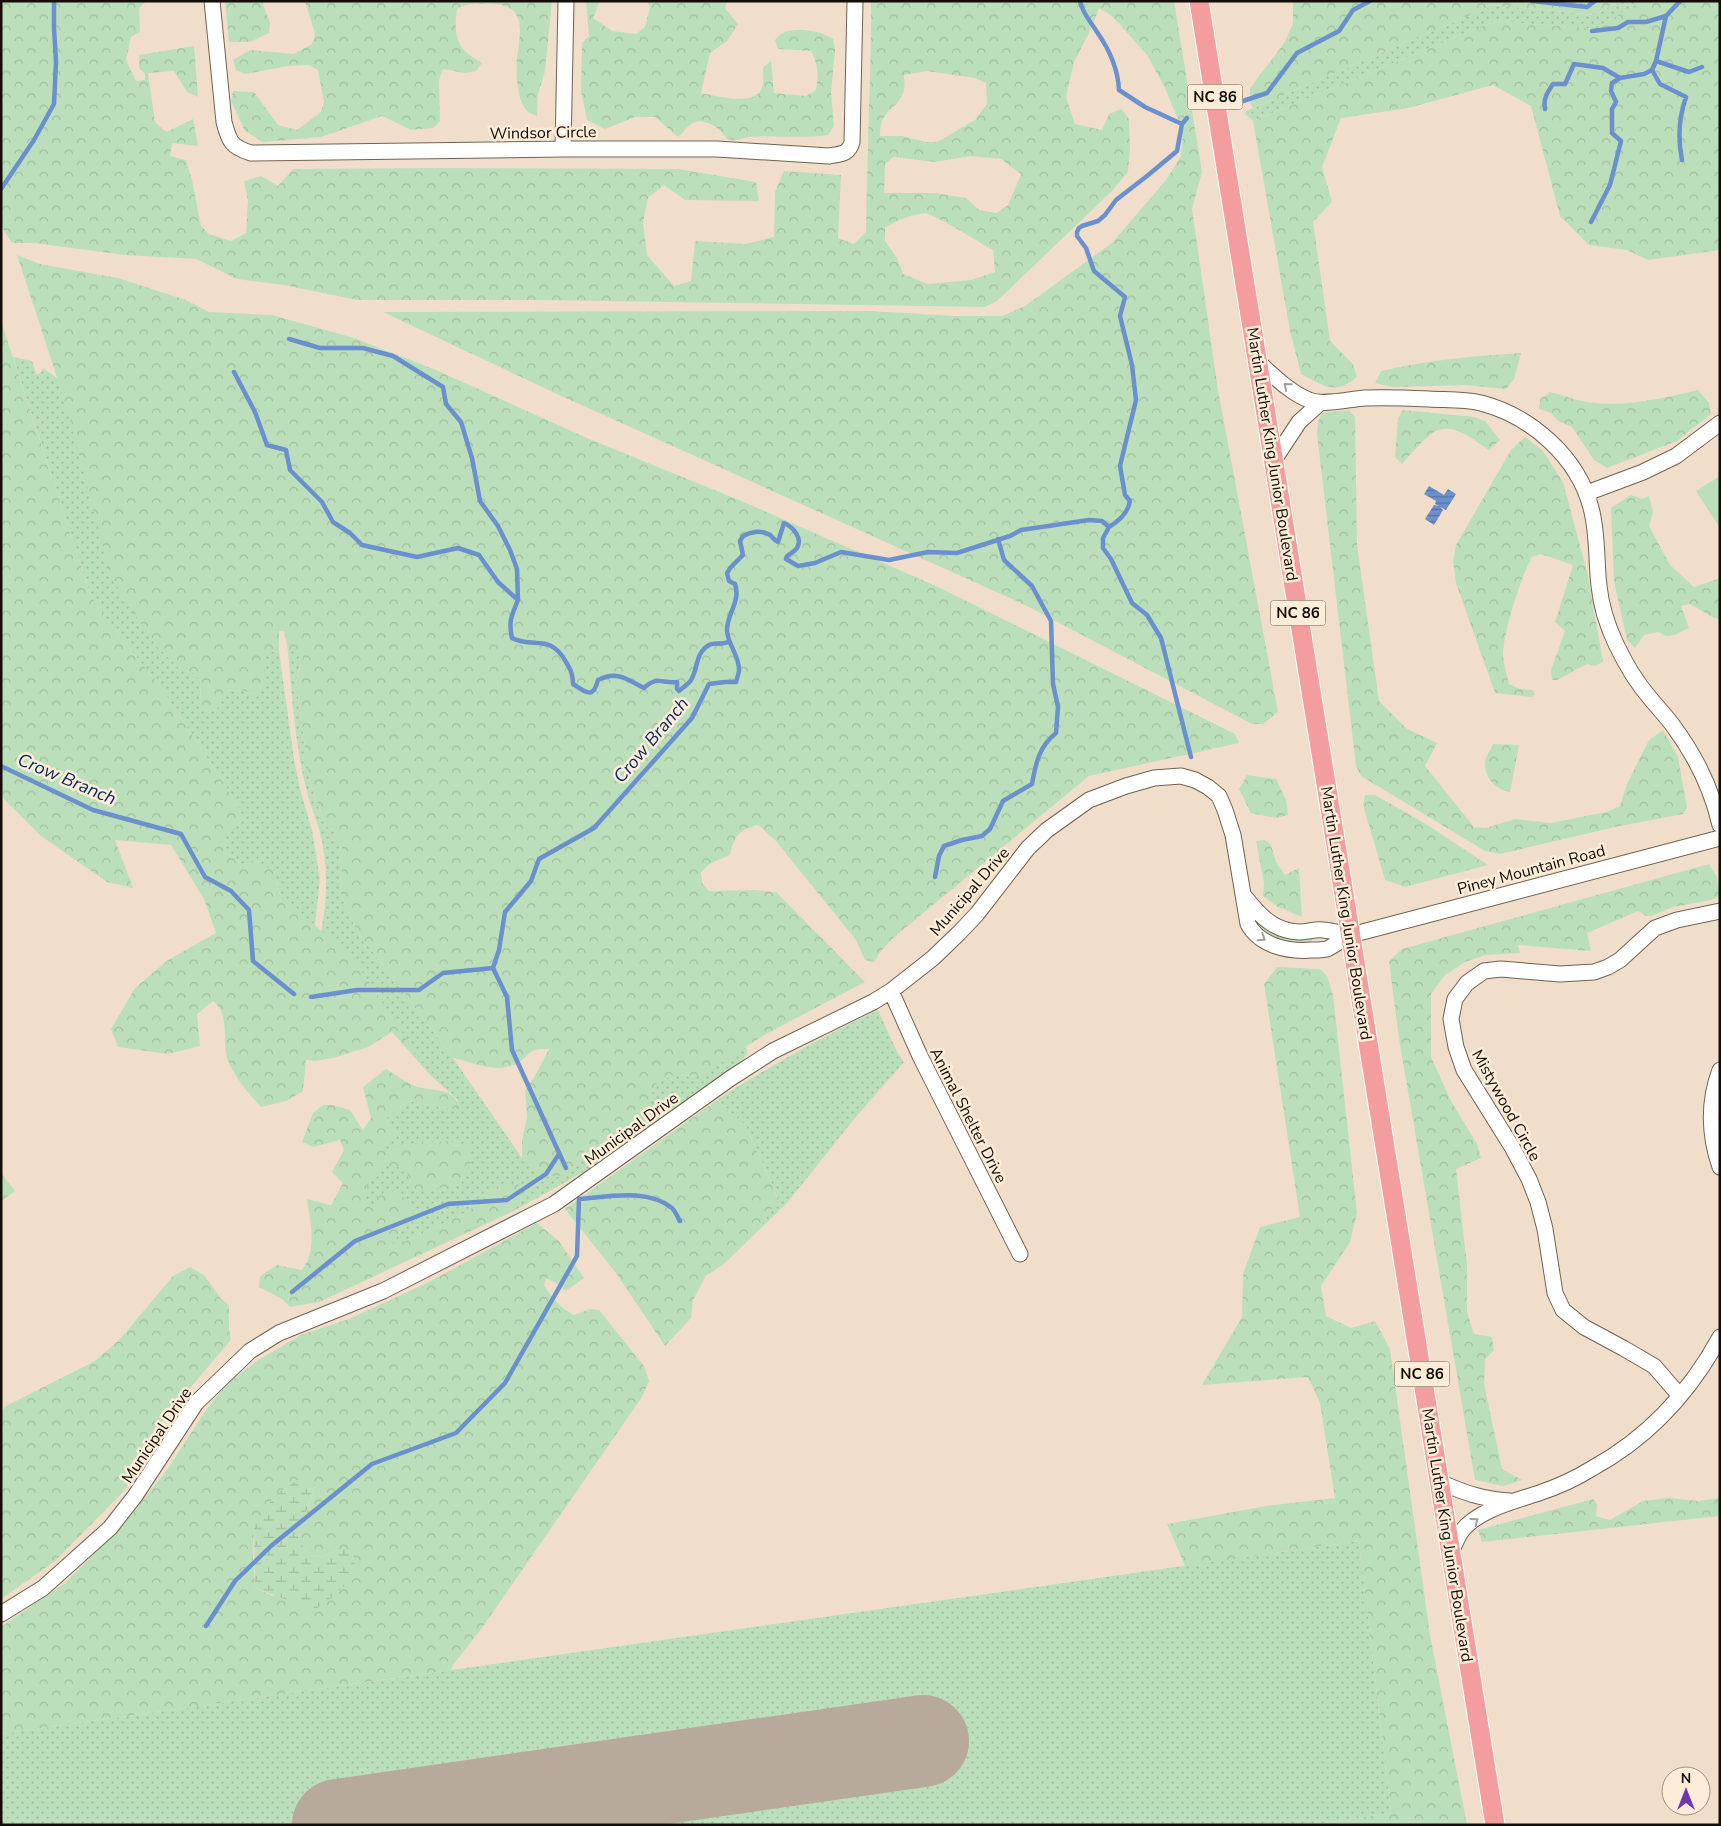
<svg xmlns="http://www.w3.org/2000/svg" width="1721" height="1826" viewBox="0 0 1721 1826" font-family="'Nunito Sans',sans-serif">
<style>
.grass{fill:url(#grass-dots)}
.forest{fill:url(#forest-crowns);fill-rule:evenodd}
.wetland{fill:url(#wetland-marsh)}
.park{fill:#bcdfbb}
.water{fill:url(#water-rules)}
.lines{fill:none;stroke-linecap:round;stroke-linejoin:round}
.stream{stroke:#6b90ce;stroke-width:4.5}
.taxiway{stroke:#b8aa9a;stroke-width:38}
.runway{stroke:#b8aa9a;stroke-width:92}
.minor-casing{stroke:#716251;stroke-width:17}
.major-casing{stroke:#fff;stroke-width:21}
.minor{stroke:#fff;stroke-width:15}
.major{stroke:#f39d9e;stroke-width:19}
.oneway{stroke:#a19e9c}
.labels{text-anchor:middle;stroke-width:5;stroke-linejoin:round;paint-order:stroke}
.shield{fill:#fdecd8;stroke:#595046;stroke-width:1}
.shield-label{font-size:15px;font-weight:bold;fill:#130d07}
.street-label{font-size:16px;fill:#130d07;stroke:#fdecd8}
.water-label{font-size:18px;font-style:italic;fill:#07285f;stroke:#fdecd8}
</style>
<defs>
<pattern id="grass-dots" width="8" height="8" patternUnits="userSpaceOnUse" patternTransform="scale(1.25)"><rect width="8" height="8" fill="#bcdfbb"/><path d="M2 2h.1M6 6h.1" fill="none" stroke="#a1be9f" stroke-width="1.8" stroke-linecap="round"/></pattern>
<pattern id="forest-crowns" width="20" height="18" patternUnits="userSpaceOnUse" patternTransform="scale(1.25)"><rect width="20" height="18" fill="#bcdfbb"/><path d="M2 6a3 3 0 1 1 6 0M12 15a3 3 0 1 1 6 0" fill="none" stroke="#a1be9f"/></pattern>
<pattern id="wetland-marsh" width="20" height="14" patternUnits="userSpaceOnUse" patternTransform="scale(1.25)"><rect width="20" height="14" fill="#bcdfbb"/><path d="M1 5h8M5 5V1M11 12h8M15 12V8" fill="none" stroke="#a1be9f"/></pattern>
<pattern id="water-rules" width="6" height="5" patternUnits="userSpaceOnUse" patternTransform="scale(1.25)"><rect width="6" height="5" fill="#6b90ce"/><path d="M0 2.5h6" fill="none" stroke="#5774a5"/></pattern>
</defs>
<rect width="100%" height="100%" fill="#f0decb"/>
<path class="grass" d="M1618 1H1641L1596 29 1495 21 1253 121 1245 114 1246 111 1494 5 1596 15Z
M13 357 32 361 36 374H39L43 368 58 379 66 405 178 667 193 673 201 682 200 703 208 713 217 708 227 691 241 690 253 694 265 684V653L279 651 294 759 300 789 312 830 320 879 315 926 280 894 277 882 258 862 242 864 225 853C224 829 228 833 244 819L232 796 162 689 108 621 90 594Z
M288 651H296L304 657 299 669 296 682 310 782 325 825 333 831 342 846 341 895 357 931 453 1058 522 1158 650 1102 654 1085 672 1075 700 1076 746 1046 747 1053 743 1061 705 1087 617 1153 514 1211 523 1198 497 1187 466 1213 403 1242 387 1251 403 1228 371 1208 360 1199 379 1166H404L415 1191 436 1187 448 1141 416 1143 378 1152 397 1132 389 1130 387 1118 407 1101 452 1109 459 1106 457 1099 430 1075 329 938 321 931C328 897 328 862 319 829 315 815 309 802 306 788 295 744 292 697 288 651Z
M1255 919 1312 938V941C1294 948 1269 936 1255 924Z
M878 1010 897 1052 904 1062 855 1118 787 1203 757 1232 778 1198 746 1126 717 1100C769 1066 822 1037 878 1010Z
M1359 1541 1391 1813 1310 1825H1V1734Z"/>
<path class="forest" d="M1 1H147L139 8 140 32 131 37 126 60 136 81 145 80V74L139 68V55L194 46 198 97 187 92 174 71 148 73 155 122 166 132 193 119 198 146 172 143 170 156 186 160 192 180 201 226 209 234 231 241 246 233 248 201 244 181 261 176 278 186 293 169 426 168 678 169 756 182 759 201 685 200 664 185 648 198 643 222 647 255 674 286 691 281 695 241 746 244 774 237 775 192 784 171 841 175 838 238 854 244 866 232C867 155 871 78 871 1H1174L1202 172 1192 209 1218 390 1278 712 1263 724H1252L1023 604 557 394 383 312 871 311 955 316H1002L1025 306 1112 243 1166 180 1181 156 1183 131 1164 86 1147 55 1112 16 1099 8 1091 29 1074 62 1066 97 1075 124 1102 130 1109 114 1121 109 1129 119 1130 148 1128 172 1112 191 997 301 985 307 537 300H357L284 285 237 279 196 259 124 255 34 243H12L1 226ZM927 71 975 78 986 83 987 104 975 120 937 142H926L902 136H880C880 107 896 113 904 91 905 87 904 80 904 75ZM970 156 1001 159 1021 174 1008 205 997 213 979 210 966 198 935 193H884L885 164 894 157 935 162ZM926 213C950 223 971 238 993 250L995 272 971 280 928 284 903 274 897 258 885 241V228C898 219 911 215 926 213Z
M225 1H264L263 4 270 23 269 33 250 42H229Z
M305 1H552L545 71 538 94 537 116C534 115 529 113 527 111 516 99 516 72 517 58 520 32 528 5 491 4 477 4 469 2 457 9 455 22 454 41 465 51 470 56 476 59 482 63L476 71 465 73 443 69 439 80 440 121 433 128 411 130 382 116 321 137 263 142 245 131 231 101 233 91 254 92 278 125 297 130 321 112 324 102 318 70 309 65 288 66 246 74 236 70 233 60 250 50 294 54 312 44 315 34Z
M586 1H600L593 18 612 31 636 34 645 27 650 7 647 1H727L725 8 738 24 727 41 710 53 701 93C716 96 757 107 762 87 764 81 763 73 763 67L771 61 774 93 806 96 816 90C819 76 818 64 811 51L778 49 775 40C778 37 781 33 785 32 798 27 821 31 833 39L835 50 831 93 834 126 828 135C802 139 776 135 750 137 740 138 739 142 727 139 722 130 706 117 693 123 688 125 683 133 678 137L655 117H635L605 129 587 120 581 91 582 43 589 36Z
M1293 1H1618L1596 15 1494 5 1253 108 1250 103V88L1285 42 1293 23Z
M1641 1H1720V250L1648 260 1627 250 1589 245 1560 216 1531 106 1493 85 1408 108 1341 118 1322 167 1332 202 1313 222 1330 341 1353 364 1357 377C1334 396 1325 386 1301 374L1290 331 1253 121 1495 21 1596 29Z
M17 255 40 264 118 278 186 300 209 312 272 315 354 338 436 370 587 438 746 503 936 586 1235 734 1239 743 1089 776 893 938 881 951 874 962 865 960 856 940 775 840 758 825C739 829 734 837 730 855L711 863 701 872 702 883 709 891 755 890 776 892 865 982 766 1034 700 1076 672 1075 654 1085 650 1102 639 1124 558 1177 540 1173 522 1158V1140L527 1117 525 1090 535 1076 549 1049C525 1048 532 1056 515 1064 495 1074 473 1062 453 1058L357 931 341 895 342 846 333 831 325 825 310 782 296 682 303 657 296 651H288L284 631H279V651L265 653V684L261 693 253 694 241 690 227 691 217 708 208 713 200 703 201 682 193 673 178 667 156 646 120 592 109 570 66 405Z
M1 321 90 594 108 621 162 689 232 796 244 819C229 831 224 832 225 853L242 864 258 862 273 870 280 894 329 938 351 955 430 1075 392 1032 368 1047 333 1058 315 1061 306 1060 303 1091 286 1101 261 1107C249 1094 237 1080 229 1063 220 1044 232 1015 213 1001L197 1014 200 1046 168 1054 118 1047 111 1029 135 988 168 960 216 933 204 899 171 845 115 840 133 888 107 882 41 836 1 796Z
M1521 353 1514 379 1506 389 1466 385 1392 387 1375 383 1381 371C1427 360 1475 356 1521 353Z
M1698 390 1709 403 1711 414 1677 441 1607 468 1594 460 1572 427 1558 421 1551 413 1539 409 1540 399 1550 392C1562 395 1575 400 1587 402 1624 408 1663 398 1698 390Z
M1349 410 1355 417 1357 545 1379 701 1407 729 1437 743 1425 766 1474 827 1486 828 1515 819 1551 823 1606 812 1620 806 1627 784 1649 740 1663 730 1678 757 1687 808 1683 814 1615 827 1500 854 1485 851 1361 776 1356 766 1317 434 1318 422 1322 413Z
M1403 410 1475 417 1485 421 1500 440 1489 450C1475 441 1454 422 1436 431 1427 435 1409 456 1402 464L1395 457 1398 418Z
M1525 437 1543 451 1563 482 1587 572 1603 662 1594 666 1587 664 1557 680H1552L1551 670 1565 631 1555 622 1573 565 1541 554 1532 557C1521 576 1504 631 1503 653 1503 663 1507 674 1509 684L1520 689 1532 690 1535 694 1532 697 1495 693 1456 583 1453 561 1456 545 1511 450Z
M1631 495 1642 499 1649 496 1653 512 1649 526 1670 565 1694 587 1720 578V619L1714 618 1690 604 1681 606 1689 628 1675 635 1666 636 1658 632 1644 635 1635 648 1627 640 1614 582 1611 508Z
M1493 744 1519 745 1510 792C1496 789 1485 780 1485 763 1485 758 1491 749 1493 744Z
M1247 775 1276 779 1286 800 1288 815 1276 818 1251 813 1239 789Z
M1365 795H1375L1426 824 1488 865 1405 887 1385 880 1363 805Z
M1265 840 1271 845 1276 862 1285 875 1299 868 1302 917 1278 907 1263 896 1264 883 1256 841Z
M1709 864 1717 877 1719 896 1711 900 1673 907 1651 916H1646L1638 911 1587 933 1591 951 1518 945 1520 953 1486 955 1465 962 1445 975 1431 994V1057L1451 1101 1477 1144 1481 1158 1456 1169 1467 1265V1312L1474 1334 1492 1337 1494 1350 1485 1359 1484 1384 1502 1469 1522 1480 1503 1486 1475 1480 1399 1039 1389 961 1402 949Z
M1277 967 1320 969 1327 976 1333 995 1357 1213 1350 1242 1321 1286 1326 1316 1351 1328 1375 1321 1390 1349 1430 1635 1467 1825H1310L1391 1813 1359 1541 1185 1566 1167 1524 1266 1506 1335 1498 1320 1403 1308 1377 1202 1385 1242 1317 1243 1274 1260 1227 1300 1217 1264 984Z
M386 1069C396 1075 405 1082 415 1086 431 1092 453 1086 459 1106L452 1109 407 1101 387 1118 389 1130 397 1132 379 1151 416 1143 448 1141 470 1146 471 1161 461 1185 415 1191 404 1166H379L361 1199 371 1208 381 1194 396 1191 416 1208 388 1250 403 1242 466 1213 497 1187 518 1184 523 1198 514 1211 319 1302 290 1307 282 1299 259 1287 260 1276 277 1265 302 1270C318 1250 310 1221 307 1199L331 1205 343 1183 332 1172 344 1150 340 1140 313 1147 302 1142 313 1113 323 1105H333L350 1110 363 1130 371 1118 363 1087Z
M717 1100 746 1126 778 1199 757 1232 725 1263 706 1276 693 1300 691 1318 665 1346 616 1273 565 1209Z
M1 1173 15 1191 1 1201Z
M537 1223 559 1241 584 1278 566 1291 554 1282 546 1278 544 1285C552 1299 560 1307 574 1315L590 1309 599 1310 644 1366 649 1381 642 1397 482 1628 453 1665 451 1670 1 1734V1627L65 1583 121 1527 167 1470 202 1416 227 1383 260 1359 301 1335 349 1319 429 1282ZM315 1486 298 1537 307 1555 321 1557 340 1549 273 1596 255 1588 253 1557 254 1525Z
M190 1267 204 1275 222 1300 229 1305V1330L231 1340 165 1417 126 1489 55 1561 1 1599V1411L6 1406 95 1361 121 1338 173 1276Z
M1669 1498 1698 1501 1720 1498V1516L1482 1542 1478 1530 1593 1499 1597 1504 1596 1516 1610 1520 1643 1501Z"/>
<path class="wetland" d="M302 1477 315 1485 298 1537 307 1555 321 1557 340 1549 351 1550C352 1554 355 1558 355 1562 354 1584 330 1599 314 1610L255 1588 254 1525 275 1495Z"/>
<path class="park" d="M1720 476V528L1696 491Z"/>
<path class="water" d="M1429 486 1444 495 1448 489 1456 494 1446 510 1440 507 1443 510 1434 525 1425 519 1434 505 1439 506 1435 504 1436 501 1424 494Z"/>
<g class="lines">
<path class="stream" d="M1080 1C1082 13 1091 22 1097 32 1109 49 1118 69 1119 90L1145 107 1182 124
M1532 1 1587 7 1595 1
M1666 16 1656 61 1652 70 1660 84 1686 97C1679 117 1678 140 1682 160
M1592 31 1618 28 1628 22H1646L1666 16 1680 1
M1656 61 1689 72 1702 67
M1243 101 1267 93 1297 53 1339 31 1353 10 1370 1
M1545 109C1543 99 1547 93 1553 84H1565L1574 64 1603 68 1620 78 1644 74 1652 70
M1 189 34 140 54 104 56 62 54 28V1
M1591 222 1610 185 1621 141 1612 133V109L1616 102 1611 91 1612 83 1620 78
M289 339 320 348H363L393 356 443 387 446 404 461 422 472 458 480 501 498 526 510 550 517 569 518 600
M234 372 255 412 267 445 286 450 290 470 322 502 333 522 350 533 362 545 417 557 458 548 479 555 498 582 518 600C512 615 508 621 512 638 534 649 550 633 566 662 571 670 573 675 573 684 586 692 593 700 598 680 619 670 627 680 644 688 658 675 662 684 677 682V689L679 691C682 688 689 684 691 680 698 669 695 653 709 645 715 642 722 645 728 642
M1109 527 1103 538V548L1111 559 1132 603 1147 615 1161 638 1191 757
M1 766 93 810 181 834 205 877 231 891 249 910 253 961 294 994
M935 877 939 856 944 846 962 840 982 836 990 829 1003 801 1032 784C1036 762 1039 747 1056 733L1058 707 1053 684 1051 621 1032 586 1004 560 998 539
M493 968 507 997 512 1050 566 1168
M311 997 357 990H419L443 973 493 968 499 950 505 912 531 881 539 859 594 828 692 718 709 684 725 682H736C737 679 738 675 739 671 740 656 727 644 727 630 727 613 741 602 735 584L729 581 727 573 731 567 743 555 740 541 743 536C750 532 760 530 768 534 773 536 773 540 778 542L784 523C793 527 803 538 797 548 795 551 790 554 787 556L786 559 798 566 815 563 841 552 889 560 928 552 957 553 1010 536 1021 530 1089 520 1102 521 1109 527C1119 521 1128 513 1130 501L1125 495 1120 466 1136 400 1132 365 1120 316 1125 297 1094 271 1086 248 1077 236V232L1079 228 1082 226 1098 221 1105 215 1116 200 1147 176 1177 151 1182 124 1187 118
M292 1292 355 1241 448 1204 507 1200 546 1174 559 1154
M206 1626 235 1581 271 1546 372 1464 456 1433 505 1383 577 1256 579 1199C608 1197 647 1188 672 1208 675 1211 677 1216 680 1221"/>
<path class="taxiway" d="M630 1783 636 1825"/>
<path class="runway" d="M338 1825 923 1741"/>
<defs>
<path id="minor" d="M212 1 224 122C229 141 231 147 251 153L563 149H717L829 156C841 154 849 154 852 142L855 1
M563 149 566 1
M1258 362C1273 375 1290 393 1309 400 1323 406 1349 399 1365 398 1386 397 1408 398 1429 399 1446 400 1464 399 1481 403 1531 416 1578 457 1591 508 1598 533 1596 561 1599 586 1601 606 1608 627 1616 644 1625 663 1636 682 1650 698 1658 708 1667 717 1674 727 1696 757 1712 790 1720 825
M1274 460 1299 422 1320 403
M1587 493 1643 472 1676 456 1720 423
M1245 897C1260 916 1274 931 1299 932 1307 932 1315 929 1323 930 1332 931 1342 933 1351 935
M891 991 920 1056 1020 1254
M1720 1070C1708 1102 1709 1135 1720 1167
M1680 1396 1654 1366 1623 1348 1584 1327 1563 1310 1555 1293 1545 1229 1538 1202 1529 1179 1512 1147 1464 1070 1456 1047 1451 1019 1455 999 1467 983 1484 971 1501 969 1560 974 1594 972 1608 967 1620 960 1655 928 1677 920 1720 911
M1439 1482C1466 1493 1481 1499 1510 1501
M1451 1552C1454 1546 1457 1538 1461 1532 1477 1510 1515 1501 1539 1493 1557 1487 1575 1479 1591 1469 1648 1438 1689 1394 1720 1337
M1 1614 43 1588 110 1528 135 1496 196 1403 250 1351 279 1333 383 1291 554 1204 731 1078 773 1051 873 1002 891 991 933 958 959 933 977 914 1028 848 1047 830 1089 800 1126 786 1154 778 1181 776 1195 780 1208 787 1219 796 1225 810 1233 835 1248 924C1260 946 1288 952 1312 950 1317 950 1323 950 1327 949 1335 945 1343 939 1351 935L1720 838"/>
<path id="major" d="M1199 1 1495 1825"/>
</defs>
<use href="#minor" class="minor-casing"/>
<use href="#major" class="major-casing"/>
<use href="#minor" class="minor"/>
<use href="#major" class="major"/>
</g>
<defs><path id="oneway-chevron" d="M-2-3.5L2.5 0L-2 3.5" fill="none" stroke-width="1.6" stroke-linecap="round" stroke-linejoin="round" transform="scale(1.25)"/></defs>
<g class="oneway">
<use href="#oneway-chevron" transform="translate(1287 386) rotate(-140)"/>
<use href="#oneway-chevron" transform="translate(1262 938) rotate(33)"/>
<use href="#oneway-chevron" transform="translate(1475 1521) rotate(-36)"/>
</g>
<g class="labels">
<g class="shield">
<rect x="1187.5" y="84.5" width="55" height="25" rx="4"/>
<rect x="1270.5" y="600.5" width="55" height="25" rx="4"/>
<rect x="1394.5" y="1361.5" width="55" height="25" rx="4"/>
</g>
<g class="shield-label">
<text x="1215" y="102">NC 86</text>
<text x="1298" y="618">NC 86</text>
<text x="1422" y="1379">NC 86</text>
</g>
<g class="street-label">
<text transform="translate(543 132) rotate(-1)" y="6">Windsor Circle</text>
<text transform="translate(1273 454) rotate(81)" y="6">Martin Luther King Junior Boulevard</text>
<text transform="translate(1531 869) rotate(-15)" y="6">Piney Mountain Road</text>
<text transform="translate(969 891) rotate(-49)" y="6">Municipal Drive</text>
<text transform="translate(1347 913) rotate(81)" y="6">Martin Luther King Junior Boulevard</text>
<text transform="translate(1507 1105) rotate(61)" y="6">Mistywood Circle</text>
<text transform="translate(969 1115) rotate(63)" y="6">Animal Shelter Drive</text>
<text transform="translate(631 1128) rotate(-36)" y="6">Municipal Drive</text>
<text transform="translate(156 1435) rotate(-56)" y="6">Municipal Drive</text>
<text transform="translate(1448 1535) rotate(81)" y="6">Martin Luther King Junior Boulevard</text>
</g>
<g class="water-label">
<text transform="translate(651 740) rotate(-50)" y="6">Crow Branch</text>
<text transform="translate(67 779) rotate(23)" y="6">Crow Branch</text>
</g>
</g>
<rect width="1721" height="1826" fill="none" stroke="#130d07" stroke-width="5"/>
<g transform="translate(1686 1791)"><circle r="24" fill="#fdecd8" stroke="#9f9384"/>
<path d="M0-4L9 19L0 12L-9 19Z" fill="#7336ac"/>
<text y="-8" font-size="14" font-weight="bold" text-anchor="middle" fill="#130d07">N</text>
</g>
</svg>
